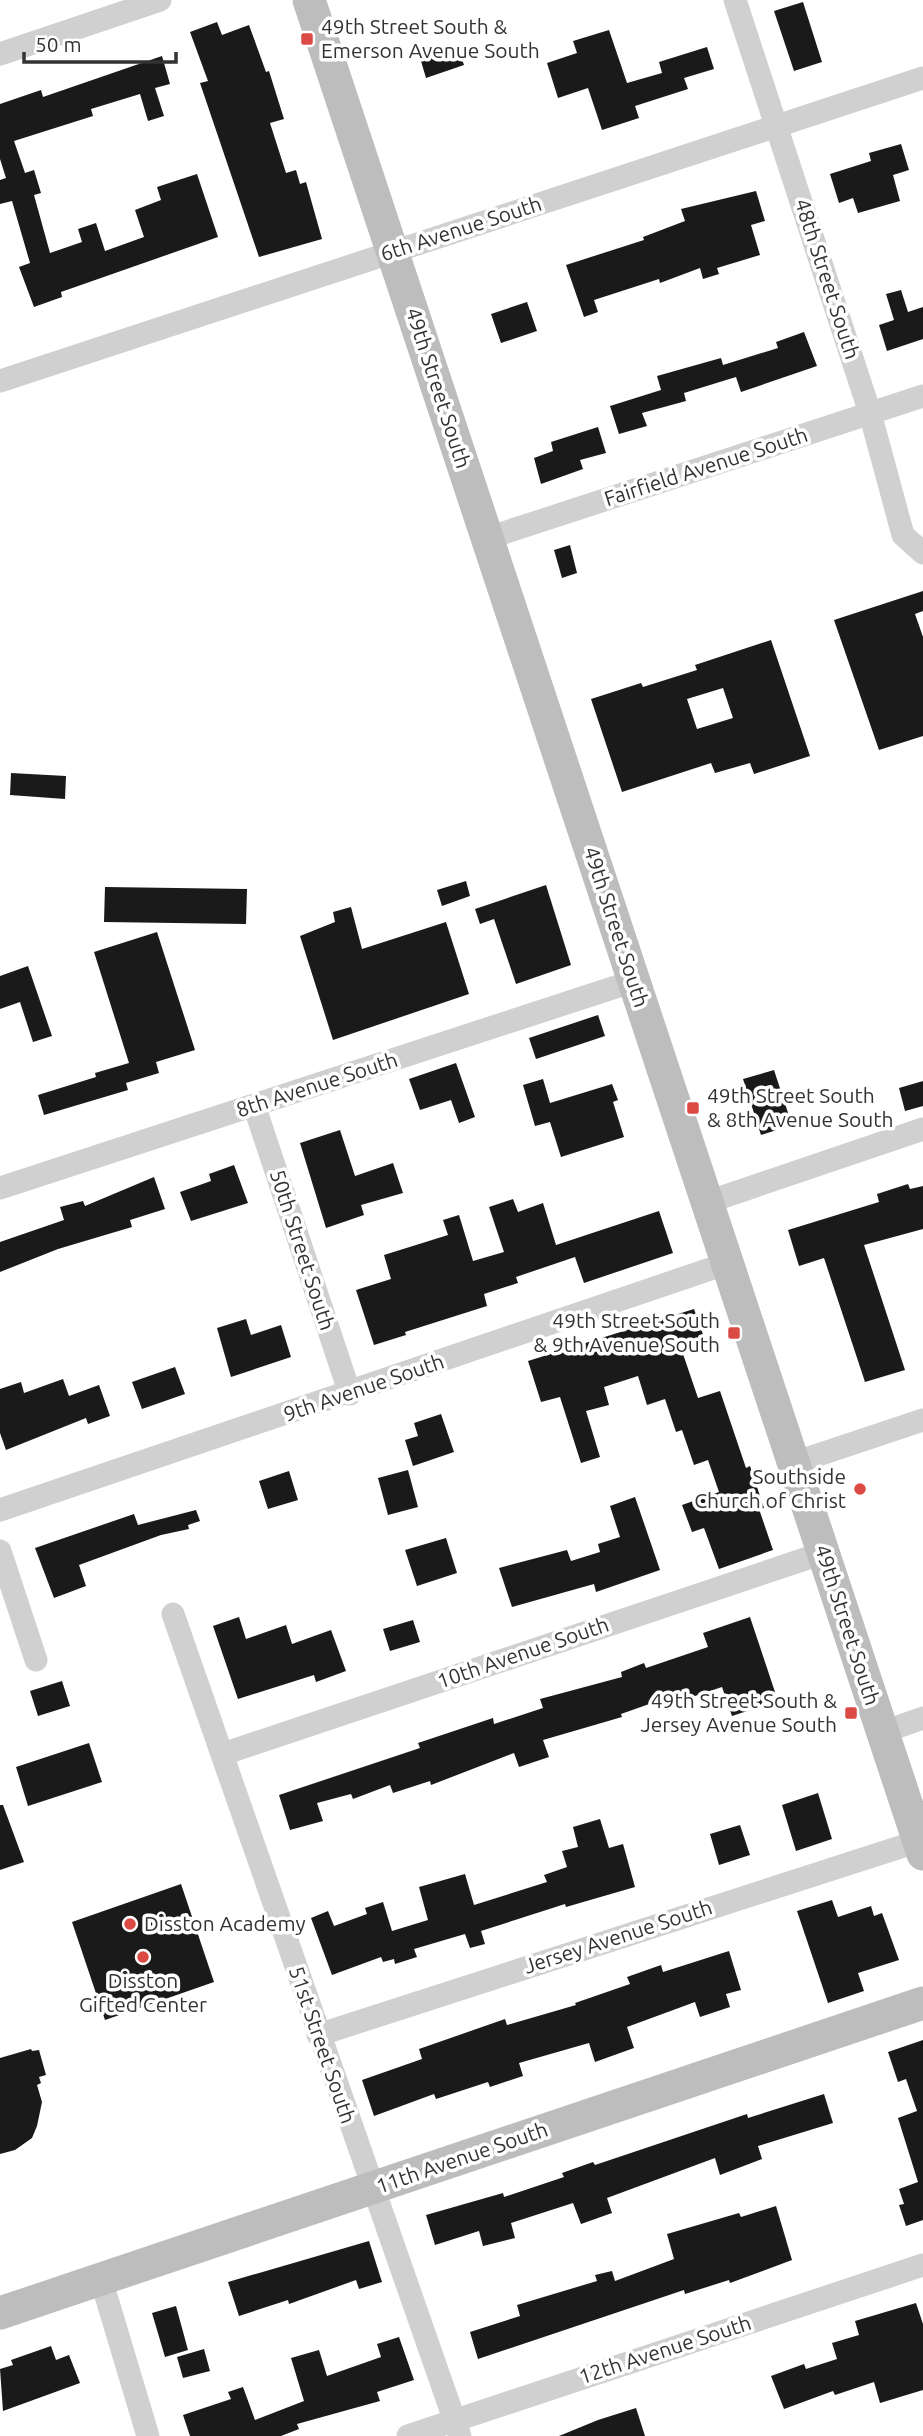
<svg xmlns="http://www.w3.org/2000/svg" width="923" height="2436" viewBox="0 0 923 2436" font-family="Ubuntu,sans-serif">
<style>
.building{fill:#1a1a1a;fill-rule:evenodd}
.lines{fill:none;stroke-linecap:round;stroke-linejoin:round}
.street{stroke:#d0d0d0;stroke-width:23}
.secondary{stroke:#bdbdbd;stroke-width:33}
.poi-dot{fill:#db4a43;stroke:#fff;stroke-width:2.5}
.labels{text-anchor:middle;stroke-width:7;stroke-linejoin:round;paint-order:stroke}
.poi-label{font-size:21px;fill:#333;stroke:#fff;text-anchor:start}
.street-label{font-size:21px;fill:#333;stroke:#fff}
</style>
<rect width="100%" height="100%" fill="#fff"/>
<path class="building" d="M803 2 822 62 794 71 774 11Z
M217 22 222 35 249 25 266 72 269 71 284 119 270 123 286 173 296 170 300 184 306 182 322 239 259 257 200 83 208 81 190 32Z
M609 30 627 83 662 73 659 62 707 47 714 69 684 78 688 89 635 106 639 118 602 130 588 88 558 98 547 63 577 53 573 41Z
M458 48 464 65 426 78 421 61Z
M162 56 170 84 155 88 164 116 148 121 140 94 91 109 93 116 14 141 25 173 34 170 41 193 34 195 50 253 82 242 78 229 96 223 105 251 144 237 135 210 161 200 157 187 197 174 218 237 61 292 62 297 34 307 19 267 30 263 12 201 0 204V180L6 178 0 159V104L41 90 43 97Z
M901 144 909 170 893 175 900 201 858 213 853 198 839 203 830 174 871 161 869 153Z
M756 191 765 221 751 225 760 255 717 268 719 274 703 279 700 268 660 283 659 279 594 300 598 312 584 317 566 265 644 240 643 237 685 221 681 209Z
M901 290 908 312 923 307V339L887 351 879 325 894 320 886 294Z
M527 302 537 331 501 343 491 314Z
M804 332 817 366 741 392 736 377 684 393 686 401 642 413 647 426 619 434 610 406 661 390 657 376 721 358 723 365 778 348 776 342Z
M598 427 606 453 580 460 583 469 541 484 534 458 553 451 551 442Z
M570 545 577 573 562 578 554 550Z
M923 591V611L915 614 923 637V736L879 750 834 620Z
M771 640 810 756 754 774 750 763 715 773 711 763 622 792 591 699 641 683 643 687 697 670 695 665ZM723 688 733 718 697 729 687 699Z
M11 773 66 776 65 799 10 795Z
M466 881 470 896 442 906 437 890Z
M546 885 571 965 516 984 494 919 480 924 475 909Z
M105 887 247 889 246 924 104 922Z
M351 907 362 949 446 922 469 994 333 1040 300 936 335 922 333 912Z
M157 932 195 1050 156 1062 159 1073 126 1083 128 1090 44 1115 38 1095 96 1077 95 1073 129 1063 94 952Z
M28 966 52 1036 33 1042 20 1002 0 1009V976Z
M598 1015 605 1036 536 1059 529 1038Z
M456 1063 475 1117 459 1123 451 1100 420 1110 409 1079Z
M774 1070 792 1125 761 1135 743 1079Z
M543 1079 550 1103 612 1084 618 1100 613 1102 624 1137 561 1157 550 1122 535 1126 523 1085Z
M923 1081V1106L905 1111 899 1088Z
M340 1130 355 1176 393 1163 403 1193 361 1205 364 1215 326 1228 300 1143Z
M234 1165 248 1203 191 1221 180 1192 211 1181 209 1174Z
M154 1177 165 1209 130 1220 132 1227 58 1249 0 1272V1242L64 1220 60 1207 83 1201 85 1206Z
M908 1184 910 1189 923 1186V1229L864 1245 905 1370 865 1382 824 1258 799 1266 788 1230 879 1202 877 1194Z
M513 1199 518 1212 543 1203 556 1245 659 1211 673 1253 584 1283 575 1257 516 1277 518 1283 484 1294 487 1306 405 1332 406 1335 374 1345 356 1290 391 1279 384 1255 448 1235 443 1220 459 1215 473 1261 504 1252 489 1207Z
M694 1309 706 1343 682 1351 698 1398 720 1391 746 1468 750 1466 764 1508 759 1509 773 1550 719 1569 704 1528 692 1532 682 1505 719 1492 708 1460 694 1465 682 1430 676 1432 665 1399 647 1405 638 1376 604 1387 609 1405 586 1411 600 1457 581 1463 560 1397 541 1402 528 1361Z
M246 1319 251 1335 281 1325 291 1357 231 1377 217 1328Z
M175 1367 185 1394 142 1409 132 1382Z
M63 1379 69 1396 99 1385 110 1416 88 1424 86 1418 6 1450 0 1433V1389L21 1382 24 1393Z
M441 1414 454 1452 413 1466 405 1440 418 1436 414 1423Z
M408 1470 418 1507 388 1515 378 1478Z
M289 1471 298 1500 268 1509 259 1481Z
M635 1497 660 1570 596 1592 594 1584 512 1607 499 1568 567 1550 571 1561 600 1552 598 1544 620 1537 610 1506Z
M196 1510 200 1521 188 1525 189 1529 161 1535 79 1565 86 1586 54 1598 35 1548 134 1514 138 1525Z
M446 1538 457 1573 417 1586 405 1550Z
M239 1617 246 1639 286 1625 292 1644 331 1630 346 1671 316 1682 314 1675 238 1699 213 1626Z
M750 1617 778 1701 732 1716 722 1687 671 1704 669 1697 621 1714 622 1717 543 1740 549 1757 519 1767 514 1753 431 1785 430 1781 393 1793 390 1785 353 1799 351 1794 317 1803 323 1821 290 1830 279 1795 420 1748 418 1743 493 1718 494 1724 543 1708 540 1699 622 1677 621 1672 644 1663 646 1668 708 1647 703 1633Z
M413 1620 420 1642 390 1651 383 1629Z
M62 1681 70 1706 38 1716 30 1691Z
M89 1743 102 1782 28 1806 16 1767Z
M818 1793 832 1839 796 1851 782 1805Z
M0 1805H3L24 1862 0 1870Z
M600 1819 609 1848 623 1844 635 1887 566 1907 565 1904 481 1931 485 1944 470 1948 465 1934 414 1949 417 1957 395 1964 394 1959 383 1962 381 1957 332 1975 311 1918 328 1911 334 1926 367 1914 365 1908 383 1902 392 1931 428 1920 419 1887 465 1874 474 1905 547 1882 544 1875 567 1867 562 1851 578 1847 573 1827Z
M740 1825 750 1855 719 1865 710 1834Z
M181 1884 214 1982 105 2020 72 1922Z
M832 1900 838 1917 871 1906 874 1916 882 1913 899 1960 858 1973 864 1991 828 2003 797 1911Z
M729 1951 741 1990 726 1994 730 2007 700 2017 695 2002 627 2027 634 2048 595 2062 589 2043 519 2063 523 2076 490 2087 488 2082 436 2099 434 2094 374 2116 362 2080 422 2059 419 2049 505 2019 507 2025 576 2005 575 2003 630 1984 627 1977 661 1965 663 1972Z
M923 2040V2220L906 2226 899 2205 904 2204 899 2189 918 2182 898 2118 917 2111 906 2079 898 2082 888 2052Z
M31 2049 32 2051 39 2050 46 2075 39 2077 41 2083 37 2085 42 2102 37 2126 32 2138 15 2150 0 2154V2058Z
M824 2094 833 2123 758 2146 762 2159 720 2175 715 2158 607 2198 612 2213 581 2224 573 2203 511 2223 515 2238 483 2246 479 2231 435 2245 426 2215 503 2193 504 2197 564 2177 562 2173 593 2162 595 2165 747 2114 748 2118Z
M776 2206 792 2260 730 2283 729 2280 685 2294 684 2290 478 2359 470 2332 520 2316 517 2305 597 2281 595 2275 612 2271 615 2281 674 2259 667 2234 739 2213 741 2217Z
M369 2241 382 2282 359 2289 356 2280 289 2304 288 2300 239 2316 228 2282Z
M916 2303 923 2324V2390L880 2403 874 2382 835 2395 833 2391 784 2409 771 2376 804 2364 806 2369 837 2359 832 2343 859 2335 855 2321Z
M176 2306 188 2350 165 2357 152 2313Z
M399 2337 414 2380 377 2392 380 2401 297 2424 299 2429 281 2436H190L183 2415 231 2399 228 2392 243 2387 255 2420 304 2401 291 2358 319 2350 327 2376 381 2357 377 2344Z
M51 2346 56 2360 69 2355 80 2383 3 2411 0 2369 13 2365 11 2360Z
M204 2349 210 2371 183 2378 177 2357Z
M636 2408 645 2436H559L598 2420Z"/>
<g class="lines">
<path class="street" d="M735 0 870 413 903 535 923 553
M0 54 160 0
M0 381 923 78
M488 538 923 396
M254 1105 350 1394
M0 1188 634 981
M708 1202 923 1129
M794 1463 923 1420
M0 1510 728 1263
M0 1551 36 1660
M173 1614 460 2436
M883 1732 923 1718
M223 1754 823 1553
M318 2035 919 1841
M101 2279 148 2436
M408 2436 923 2265"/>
<path class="secondary" d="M309 0 923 1854
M0 2313 923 2003"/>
</g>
<g class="poi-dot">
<rect x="300" y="32" width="14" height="14" rx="3.5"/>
<rect x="686" y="1101" width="14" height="14" rx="3.5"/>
<rect x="727" y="1326" width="14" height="14" rx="3.5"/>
<circle cx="860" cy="1489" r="7"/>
<rect x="844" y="1706" width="14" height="14" rx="3.5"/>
<circle cx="130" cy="1924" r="7"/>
<circle cx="143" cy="1957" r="7"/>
</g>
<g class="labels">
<g class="poi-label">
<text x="321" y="34">49th Street South &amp;<tspan x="321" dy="24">Emerson Avenue South</tspan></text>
<text x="707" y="1103">49th Street South<tspan x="707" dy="24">&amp; 8th Avenue South</tspan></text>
<text x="720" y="1328" text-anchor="end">49th Street South<tspan x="720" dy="24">&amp; 9th Avenue South</tspan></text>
<text x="846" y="1484" text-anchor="end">Southside<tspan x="846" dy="24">Church of Christ</tspan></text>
<text x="837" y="1708" text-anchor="end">49th Street South &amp;<tspan x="837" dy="24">Jersey Avenue South</tspan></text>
<text x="144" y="1931">Disston Academy</text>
<text x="143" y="1988" text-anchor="middle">Disston<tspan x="143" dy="24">Gifted Center</tspan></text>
</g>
<g class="street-label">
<text transform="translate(461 229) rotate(-18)" y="7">6th Avenue South</text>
<text transform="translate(827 279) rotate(72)" y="7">48th Street South</text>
<text transform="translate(438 388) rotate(72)" y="7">49th Street South</text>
<text transform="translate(706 467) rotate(-18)" y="7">Fairfield Avenue South</text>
<text transform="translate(616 927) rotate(72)" y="7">49th Street South</text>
<text transform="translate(317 1085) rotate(-18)" y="7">8th Avenue South</text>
<text transform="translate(302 1250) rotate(72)" y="7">50th Street South</text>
<text transform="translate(364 1388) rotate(-19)" y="7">9th Avenue South</text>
<text transform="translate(847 1625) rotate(72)" y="7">49th Street South</text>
<text transform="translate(523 1653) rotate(-19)" y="7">10th Avenue South</text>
<text transform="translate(618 1937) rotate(-18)" y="7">Jersey Avenue South</text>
<text transform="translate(322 2045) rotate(71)" y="7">51st Street South</text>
<text transform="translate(462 2158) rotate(-19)" y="7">11th Avenue South</text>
<text transform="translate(665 2350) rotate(-18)" y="7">12th Avenue South</text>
</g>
</g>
<path d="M24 52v10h152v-10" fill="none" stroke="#333333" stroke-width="3.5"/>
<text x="35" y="52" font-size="21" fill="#333333" stroke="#ffffff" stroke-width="5" paint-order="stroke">50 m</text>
</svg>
